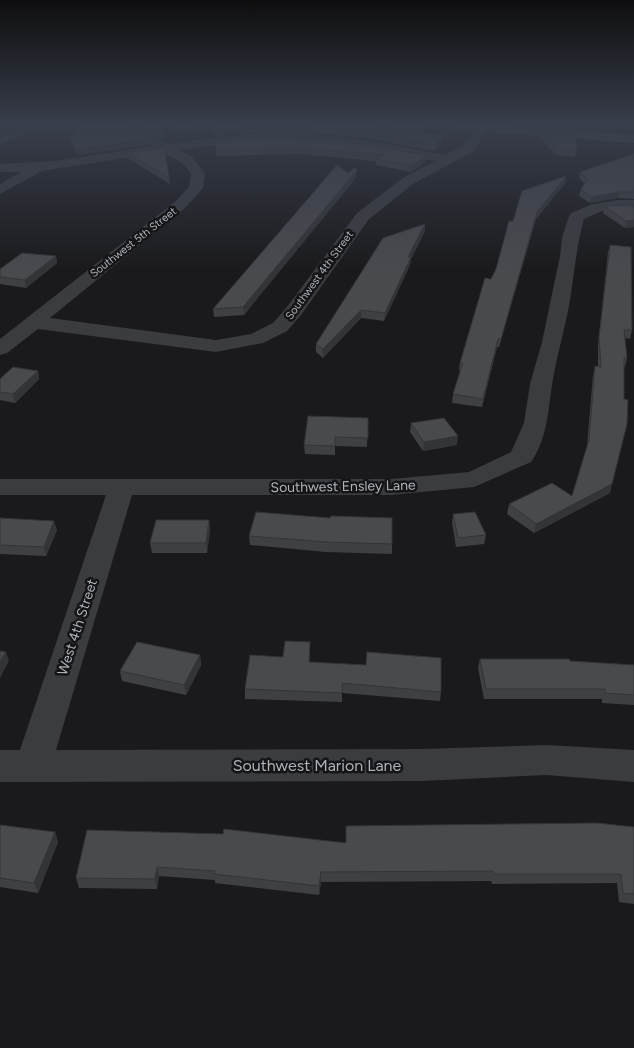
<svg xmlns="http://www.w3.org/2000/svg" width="634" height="1048" viewBox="0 0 634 1048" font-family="Figtree,sans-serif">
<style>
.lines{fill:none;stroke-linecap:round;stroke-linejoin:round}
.street{fill:#3b3c40;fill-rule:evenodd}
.secondary{fill:#494b50;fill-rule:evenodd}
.wall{fill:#3f4043}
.shaded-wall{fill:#333437}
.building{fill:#494a4e;stroke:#333437}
.labels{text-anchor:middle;stroke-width:5;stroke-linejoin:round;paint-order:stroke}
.far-street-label{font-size:11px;fill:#aeb2ba;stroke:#151517}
.street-label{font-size:14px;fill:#aeb2ba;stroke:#151517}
.near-street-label{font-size:16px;fill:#aeb2ba;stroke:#151517}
</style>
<rect width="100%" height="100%" fill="#1a1a1c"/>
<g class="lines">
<path class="street" d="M34 125H51L0 145V137Z
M479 125H491L472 152 413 184 369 219 301 315 287 331 263 343 216 352 38 329 7 353 0 355V339L176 201 189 187 191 173 181 162 163 152 42 171 0 194V184L21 172H0V164L55 161 153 146 134 136 132 133 138 129 167 144 246 134H305L364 140 445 155 462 146ZM246 141 334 144 435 161 403 178 357 213 287 307 273 323 251 334 216 340 50 318 186 207 203 188 205 173 191 156 178 150Z
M618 200H634V210H604L584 219C576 247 574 277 569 306 564 332 556 359 552 385 548 412 547 439 531 462L474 487 391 495H132L56 750 422 749 547 745 634 750V782L547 775 422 781 0 782V750H20L106 495H0V479H391L469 472 511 452 524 423 530 384 542 342 560 256 562 238 569 216 571 213 593 204Z"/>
<path class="secondary" d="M446 125H496L634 135V143L452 129Z"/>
</g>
<path class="wall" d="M81 125H161L163 140 137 127 134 131 147 145 79 155 71 143 70 137Z
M177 125H365L422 133 443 141 435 151 364 138 305 132H246L213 136 212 130 172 134 171 129Z
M527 125H577L576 129 528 125Z
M541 132 576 151 575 157 556 155 540 138Z
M215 141 427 155 426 161 411 172 376 165V161L300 154 216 156Z
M165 149 170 184 129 159 128 153Z
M634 154V199L618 198 590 203 579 196 581 189 585 184 579 178 580 172Z
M348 173 356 176 244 315 214 317 213 309Z
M566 176 565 183 536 219 499 347H497L482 407 452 403 453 394 460 371H459L460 363 491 279 496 269 513 221Z
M634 205V227L625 228 603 213 604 206Z
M425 224V231L411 259 410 265 384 321 361 318 323 358 316 352V344Z
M610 245 632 330 630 339 625 338 627 358 625 367H624L610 493 534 533 507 514 509 504 572 496 587 446 593 375 595 366 598 367V345L608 252Z
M56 256 57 263 26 288 0 284V269Z
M38 371 39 379 15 403 0 400V379Z
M368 418 367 447 335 446V455L305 454 304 445Z
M411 423 457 445 423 451 410 432Z
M453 514 486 535 484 544 456 547 452 523Z
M0 518 57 530 46 556 0 554Z
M209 520 210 530 207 553H152L150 543Z
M249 536 392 544V554L326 552 250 545Z
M310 652 309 662 441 692 440 701 342 693V702L245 699V689L283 657Z
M200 655 201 665 186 695 122 681 120 671Z
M480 659 570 661 634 665V705L602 703V699H484L478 668Z
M0 825 55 832 58 842 38 893 0 887Z
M346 826 634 827V904L619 902 617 883 492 884 491 881 321 882 319 895 215 883V880L159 876 157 889 79 888 76 878 87 830 346 843Z"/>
<path class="shaded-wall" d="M133 125H137V127L130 134V128Z
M212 125V130L172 134 171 129Z
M424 125H427L418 138 419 133Z
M246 126V132L213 136V130Z
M443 135V141L435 151V145Z
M146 139 147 145 79 155 78 149Z
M427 155 426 161 411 172 412 165Z
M357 170 356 176 352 183 244 315 243 307Z
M566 176 565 183 536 219 499 347 501 339 537 212Z
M619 192 618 198 590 203 591 197Z
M634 220V227L625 228 626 221Z
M425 224V231L411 259 410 265 384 321 385 313 408 257Z
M56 256 57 263 26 288 25 280Z
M361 310V318L323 358V349Z
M498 339 497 347 482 407 483 399Z
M38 371 39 379 15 403 13 394Z
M458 436 457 445 423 451 424 442Z
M612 484 610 493 534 533 536 524Z
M209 520 210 530 207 553 206 543Z
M54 521 57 530 46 556 44 547Z
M6 652 9 661 0 678V662Z
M200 655 201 665 186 695 184 685Z
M55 832 58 842 38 893 34 883Z
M157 867 159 876 157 889 155 879Z
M321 872V882L319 895V886Z"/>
<path class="building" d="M81 125H133L130 128 146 139 78 149 70 137Z
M142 125H161L162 134Z
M177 125H210L171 129Z
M212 125H365L394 127 396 125H424L419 133 443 135 435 145 364 132 305 126H246L213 130Z
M541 132 577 135 576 151 557 149Z
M246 137 334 140 427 155 412 165 376 159 384 155 300 148 216 150 215 141Z
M162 148 165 149 169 178 128 153Z
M634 154V192H619L591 197 581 189 588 180 580 172Z
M337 165 348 173 355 168 357 170 243 307 213 309Z
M566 176 537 212 501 339H498L483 399 453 394 463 363H460L485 278 491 279 496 269 509 221H513L522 191Z
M634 205V220L626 221 604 206Z
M425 224 408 257H411L385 313 361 310 323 349 316 344 383 238Z
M610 245 631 247 632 330H624L627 358H624V399L628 400 627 424 612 484 536 524 509 504 552 483 572 496 589 440 595 366 601 367 599 337Z
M22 253 56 256 25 280 0 277V269Z
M13 367 38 371 13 394 0 392V379Z
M308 416 368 418V438L335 437V446L304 445Z
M444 418 458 436 424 442 411 423Z
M256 512 330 518 331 516 392 518V544L326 542 249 536Z
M475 512 486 535 458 538 453 514Z
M0 518 54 521 44 547 0 545Z
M156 520H209L206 543H150Z
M285 641 310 642 309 662 366 665 367 652 441 658V692L342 683V693L245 689 250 655 283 657Z
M137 642 200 655 184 685 120 671Z
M0 651 6 652 0 662Z
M480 659H569L570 661 634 665V695L605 693V689H486Z
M597 823 634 827V894L623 893 621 874H494L493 871 321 872 319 886 214 874 215 871 157 867 155 879 76 878 87 830 223 834 224 829 346 843V826Z
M0 825 55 832 34 883 0 878Z"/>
<linearGradient id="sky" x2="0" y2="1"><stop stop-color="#0e0e0f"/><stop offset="0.46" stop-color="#383e4b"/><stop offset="1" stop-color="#383e4b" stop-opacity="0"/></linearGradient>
<rect width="634" height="271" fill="url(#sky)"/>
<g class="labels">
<g class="far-street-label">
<text transform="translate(133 242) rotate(-38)" y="4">Southwest 5th Street</text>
<text transform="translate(319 275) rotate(-54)" y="4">Southwest 4th Street</text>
</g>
<g class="street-label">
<text transform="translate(343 486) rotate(-1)" y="5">Southwest Ensley Lane</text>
<text transform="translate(77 627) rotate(-72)" y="5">West 4th Street</text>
</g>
<g class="near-street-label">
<text x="317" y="771">Southwest Marion Lane</text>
</g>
</g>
</svg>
